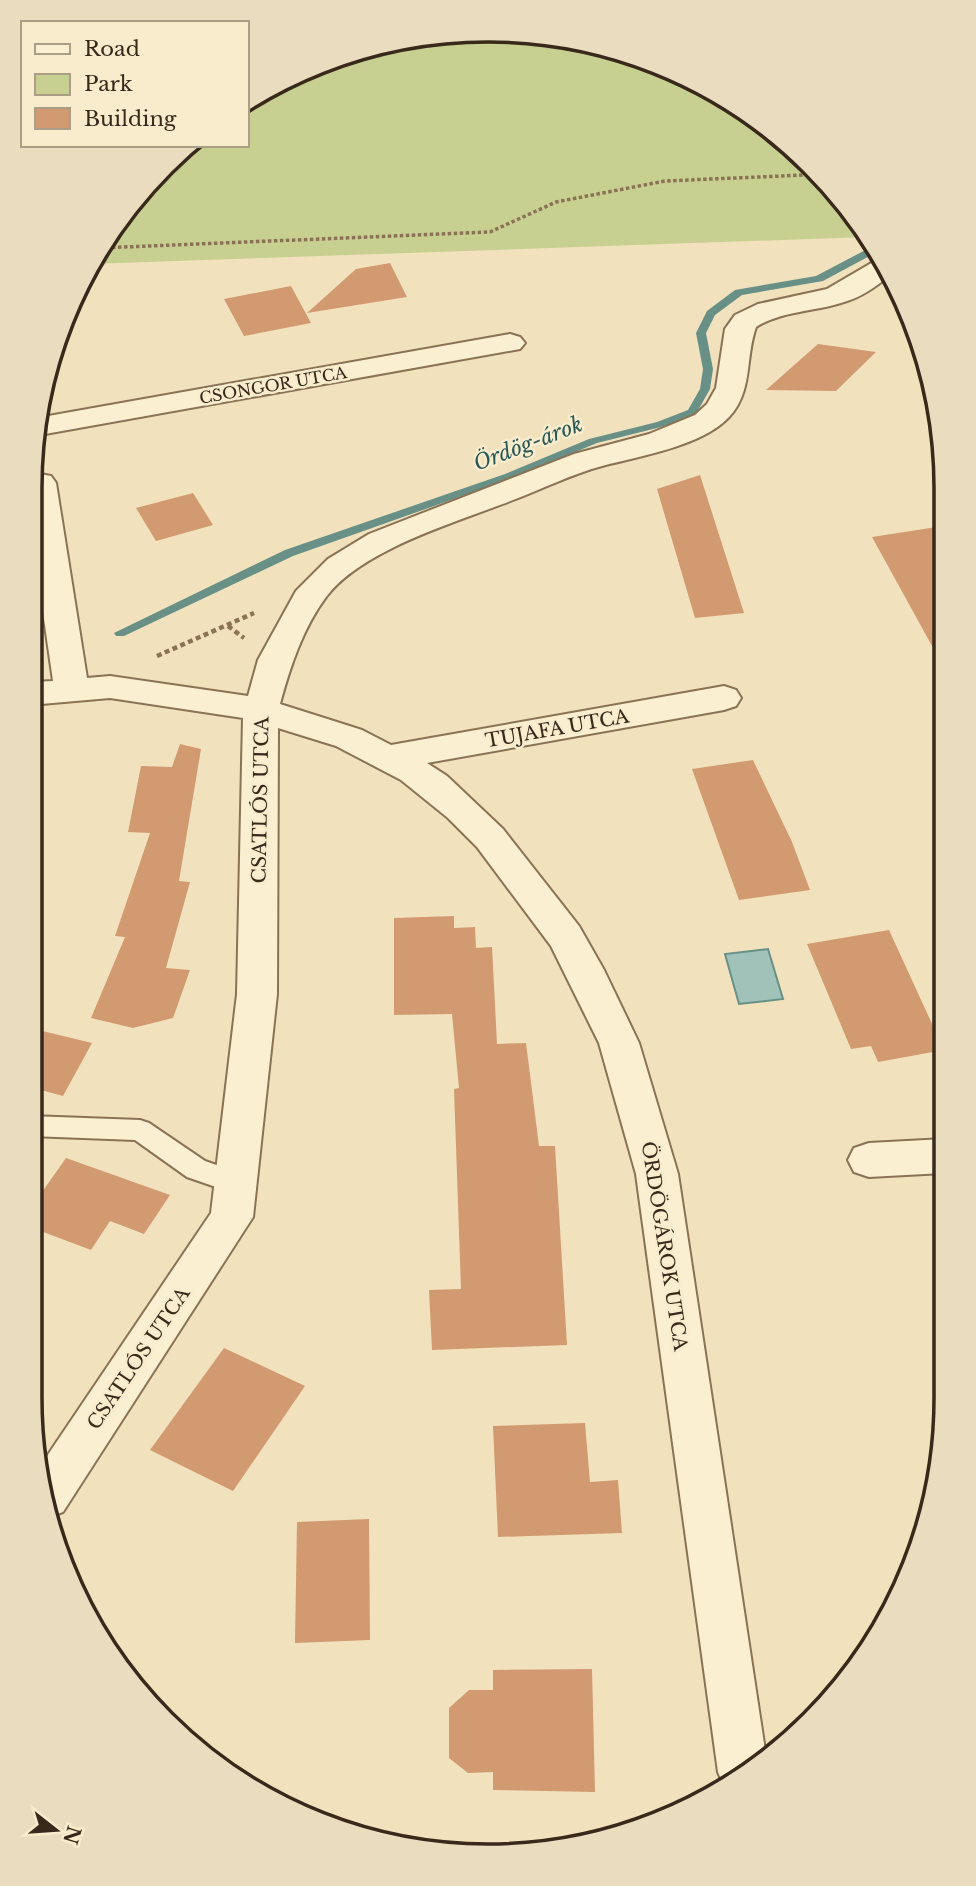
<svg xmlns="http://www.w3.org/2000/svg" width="976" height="1886" viewBox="0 0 976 1886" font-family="'Libre Baskerville',serif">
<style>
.green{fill:#c8d091}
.water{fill:#a1c2b9;stroke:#689087;stroke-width:2}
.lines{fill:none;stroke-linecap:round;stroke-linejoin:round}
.stream{fill:#689087;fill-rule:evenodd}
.building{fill:#d29a70}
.lane-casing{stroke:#8a7255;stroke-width:4}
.street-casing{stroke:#8a7255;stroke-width:4}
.path-far1{stroke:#8a7255;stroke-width:3.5;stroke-dasharray:3.5 2.5;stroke-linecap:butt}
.path{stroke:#8a7255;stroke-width:4.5;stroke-dasharray:5 3.5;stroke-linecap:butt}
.lane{fill:#fbefd1;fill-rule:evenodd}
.street{fill:#fbefd1;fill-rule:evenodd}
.labels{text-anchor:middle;stroke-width:5;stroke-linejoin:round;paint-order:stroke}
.far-street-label{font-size:16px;fill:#38291b;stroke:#f8eccd}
.street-label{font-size:19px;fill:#38291b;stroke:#f8eccd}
.water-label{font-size:21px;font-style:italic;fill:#295957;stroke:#f8eccd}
.rim{fill:none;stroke:#38291b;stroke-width:3.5}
</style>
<rect width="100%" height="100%" fill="#f1e2bd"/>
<path class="green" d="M518 31C548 36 579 38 608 46 707 74 816 147 868 237L90 264 125 209 184 145H247V100C294 66 370 43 427 34 456 29 489 32 518 31Z"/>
<path class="water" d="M768 949 783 999 739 1004 725 954Z"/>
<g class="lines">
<path class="stream" d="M873 246 877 252 823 281 742 295 715 315 706 333 713 369 710 389 696 414 665 426 597 443 513 478 293 556 124 636H116L114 633 285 550 505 474 589 439 657 422 688 410 700 389 703 369 696 333 707 311 735 290 816 276Z"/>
</g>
<path class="building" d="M390 263 407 297 307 313 356 269Z
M291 286 311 323 244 336 224 299Z
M818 344 876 352 836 391 766 390Z
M700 475 729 566 744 613 695 618 657 489Z
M193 493 213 525 156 541 136 508Z
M943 526V666L872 537Z
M180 744 201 749 179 881 190 882 166 968 190 970 173 1018 133 1028 91 1018 125 937 115 936 150 833 128 832 141 766 172 767Z
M753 760 792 842 810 890 739 900 692 769Z
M454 916V928L475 927 476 948 492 947 497 1044 526 1043 539 1146H555L567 1345 432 1350 429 1290 461 1289 454 1089 459 1088 452 1014 394 1015V918Z
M889 930 944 1050 878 1062 871 1046 851 1049 807 944Z
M30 1028 92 1043 63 1096 30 1087Z
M66 1158 170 1195 144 1234 110 1221 91 1250 30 1227V1209Z
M224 1348 305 1386 233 1491 150 1450Z
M585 1423 590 1482 618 1480 622 1533 498 1537 493 1426Z
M369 1519 370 1640 295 1643 297 1522Z
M592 1669 595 1792 493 1790V1772L468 1773 449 1758V1708L469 1690H493V1670Z"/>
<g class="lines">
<defs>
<path id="lane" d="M30 1116 140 1120 149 1123 205 1161 245 1175 249 1183 245 1191 236 1194 187 1177 135 1140 30 1136Z"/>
<path id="street" d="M880 258 890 275C877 286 863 296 847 301 817 312 783 310 756 327 745 357 753 392 729 417 702 446 640 456 602 466 572 474 542 489 513 500 457 522 362 549 326 597 303 628 290 667 280 704L362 730 391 745 724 686 736 690 741 698 736 706 724 710 427 763 447 776 503 829 579 926 604 970 639 1043 678 1174 766 1757 723 1784 718 1772 636 1174 599 1043 551 946 477 847 448 818 401 780 336 746 278 728 277 994 253 1217 63 1512 49 1517 41 1465 211 1213 237 994 243 718 110 698 30 705V682L53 681 31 528V476L40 474 51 476 56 483 87 678 110 676 248 696 258 660 296 591 328 559 369 534 574 454 649 434 695 415 707 404 716 388 725 329 735 315 758 304 827 289Z
M510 334 520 337 525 343 520 349 34 436 37 418Z
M944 1139V1173L869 1177 854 1172 848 1160 854 1148 869 1143Z"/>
</defs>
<use href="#lane" class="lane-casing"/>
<use href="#street" class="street-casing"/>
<path class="path-far1" d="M100 248 490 232 556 202 665 181 805 175 821 177"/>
<path class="path" d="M228 626 244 638
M157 656 254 613"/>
<use href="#lane" class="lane"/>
<use href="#street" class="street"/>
</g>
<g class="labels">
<g class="far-street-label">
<text transform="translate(273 385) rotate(-10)" y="6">CSONGOR UTCA</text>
</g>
<g class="street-label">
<text transform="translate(557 728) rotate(-10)" y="7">TUJAFA UTCA</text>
<text transform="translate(260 800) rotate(-89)" y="7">CSATLÓS UTCA</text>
<text transform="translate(665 1246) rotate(81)" y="7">ÖRDÖGÁROK UTCA</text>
<text transform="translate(138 1358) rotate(-56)" y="7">CSATLÓS UTCA</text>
</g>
<g class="water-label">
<text transform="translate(528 444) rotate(-21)" y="7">Ördög-árok</text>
</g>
</g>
<path d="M0 0H976V1886H0ZM488 42H488A446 446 0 0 1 934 488V1398A446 446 0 0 1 488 1844H488A446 446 0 0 1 42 1398V488A446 446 0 0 1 488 42Z" fill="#e9dcbf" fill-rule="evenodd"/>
<path class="rim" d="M488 42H488A446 446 0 0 1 934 488V1398A446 446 0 0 1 488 1844H488A446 446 0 0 1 42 1398V488A446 446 0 0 1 488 42Z"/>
<rect x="21" y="21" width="228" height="126" fill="#f8eccd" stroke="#ab9e86" stroke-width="2"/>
<rect x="35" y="44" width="35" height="10" fill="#fbefd1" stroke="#ab9e86" stroke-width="2"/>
<text x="84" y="56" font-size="21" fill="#38291b">Road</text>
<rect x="35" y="74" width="35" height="21" fill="#c8d091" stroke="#ab9e86" stroke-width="2"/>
<text x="84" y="91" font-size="21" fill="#38291b">Park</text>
<rect x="35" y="108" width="35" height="21" fill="#d29a70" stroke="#ab9e86" stroke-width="2"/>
<text x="84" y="126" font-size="21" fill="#38291b">Building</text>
<g transform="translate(56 1830) rotate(107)" stroke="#f8eccd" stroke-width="5" paint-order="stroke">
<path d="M0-5L12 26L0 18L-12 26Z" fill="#38291b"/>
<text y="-10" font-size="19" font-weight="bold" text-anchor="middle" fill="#38291b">N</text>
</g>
</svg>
